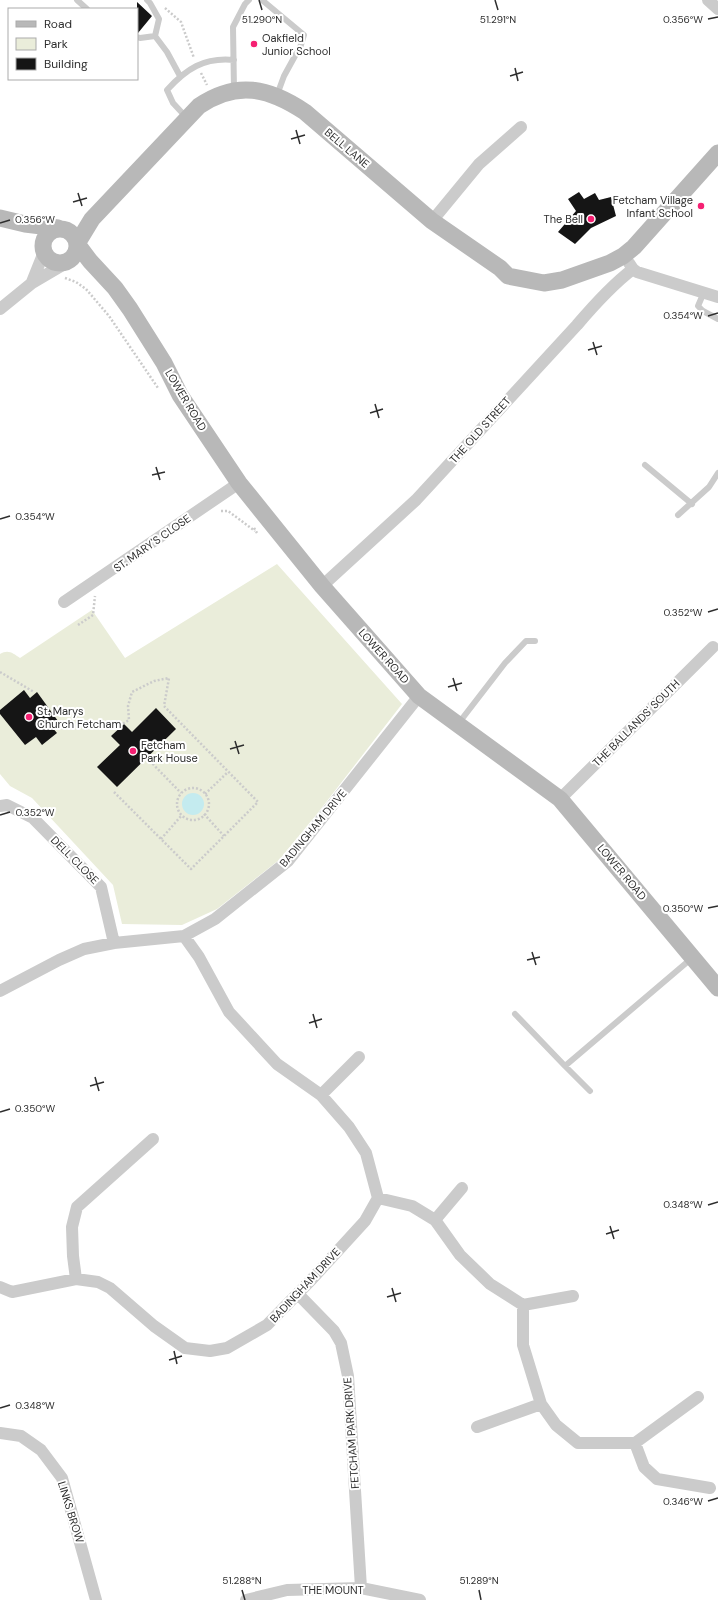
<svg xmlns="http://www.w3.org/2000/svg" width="718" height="1600" viewBox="0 0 718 1600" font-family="'DM Sans',sans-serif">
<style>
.green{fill:#eaedda}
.water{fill:#c4ebef}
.building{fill:#151515}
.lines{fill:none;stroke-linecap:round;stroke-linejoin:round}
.path{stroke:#cbcbcb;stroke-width:2.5;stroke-dasharray:2 2;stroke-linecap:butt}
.lane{stroke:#cbcbcb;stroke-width:6}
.street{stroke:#cbcbcb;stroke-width:12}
.secondary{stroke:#b8b8b8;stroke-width:17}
.ticks{fill:none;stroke:#2e2e2e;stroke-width:1.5}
.poi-dot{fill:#f52072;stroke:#fff;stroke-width:1.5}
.labels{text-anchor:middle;stroke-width:4;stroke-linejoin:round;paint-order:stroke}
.poi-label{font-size:11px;fill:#2e2e2e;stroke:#fff;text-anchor:start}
.street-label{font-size:11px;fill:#2e2e2e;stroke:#fff}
.ticks-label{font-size:10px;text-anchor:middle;fill:#2e2e2e;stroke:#fff;stroke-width:4;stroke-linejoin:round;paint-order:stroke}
</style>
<rect width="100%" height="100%" fill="#fff"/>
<path class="green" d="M277 564 402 704 317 814 279 860 217 909 182 925 122 924 113 885 32 798 10 786 0 774V654C8 649 13 653 20 658L92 610 125 658Z"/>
<path class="water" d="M182 804a11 11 0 1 1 22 0a11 11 0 1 1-22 0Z"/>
<path class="building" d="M137 2 152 16 138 33H137Z
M579 192 584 199 595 193 599 200 611 197 616 216 591 228 575 244 558 232 576 211 568 199Z
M24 690 30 698 37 692 58 721 51 726 57 733 42 745 36 737 25 745 0 714V710Z
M156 708 176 729 117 787 97 767 120 745 111 736 124 724 132 732Z"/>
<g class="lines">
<path class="path" d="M165 8 181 22 194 58
M201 73 207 85
M65 278 76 282 86 289 109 316 158 388
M221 511H228L255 531
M254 528 257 533
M78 625 93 615 95 596
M0 672 34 692
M147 758 181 793
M177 804a16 16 0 1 1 32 0a16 16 0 1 1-32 0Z
M114 792 191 869 258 802 164 706 169 678 154 681 132 692 128 706 129 720 116 728 117 730
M205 794 228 772
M204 814 224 836
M161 839 182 815"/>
<path class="lane" d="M77 0 87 9
M147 0 150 3 159 19 155 36 167 52 180 76
M262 0 304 35 301 45 284 76 277 95
M137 37 140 38 155 36
M234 90 233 27 245 4 249 0
M186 117 173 103 167 90C186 69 204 57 234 60
M704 292 698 306 703 311 718 319
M645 465 692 504
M678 515 709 487 718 473
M458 724 505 663 526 641H535
M515 1014 565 1066 692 958
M565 1066 590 1091"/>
<path class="street" d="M708 0 718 9
M432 221 479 164 521 127
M629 263 633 269 637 272 718 297
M32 282 44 252
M0 309 32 283 66 263
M322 586 416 500 577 325C594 305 612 285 633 269
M64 602 239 483
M560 799 713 647
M0 806 7 805 33 818 101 887 114 943
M0 991 59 960 84 949 114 943 184 936 215 919 288 861 419 696
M321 1095 359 1057
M378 1198 412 1206 435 1220 460 1255 490 1284 523 1305 573 1296
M435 1220 462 1188
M76 1279 73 1256 72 1227 77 1207 153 1139
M0 1287 12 1292 76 1279 98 1282 110 1288 154 1326 185 1348 210 1351 227 1348 267 1325 312 1279 365 1221 378 1198 366 1153 349 1127 321 1095 277 1064 229 1012 199 957 184 936
M298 1294 334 1331 341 1343 348 1376 361 1588
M523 1305V1345L541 1404 556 1425 578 1443H635L698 1397
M477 1427 541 1404
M0 1433 21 1436 41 1450 62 1478 96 1600
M635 1443 644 1467 657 1479 710 1488
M246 1600 287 1590 361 1588 420 1600"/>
<path class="secondary" d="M0 218 25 224 58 228
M43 246a17 17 0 1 1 34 0a17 17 0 1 1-34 0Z
M78 242 92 219 199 106C237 80 269 88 305 112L432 221 500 268 508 276 544 283 562 280 610 263 623 256 634 247 718 153
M78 245 90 261 115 288 130 309 164 363 180 395 239 483 322 586 419 696 560 799 718 988"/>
</g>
<path class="ticks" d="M259 0 262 10M495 0 498 10M708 19 718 17M515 68 518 81M510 76 523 72M296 130 300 144M291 139 305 135M78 193 82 206M73 202 87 198M0 223 10 220M708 316 718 313M593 342 597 355M588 350 602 346M375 404 379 418M370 413 383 409M156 467 160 480M152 475 165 472M0 519 10 516M708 612 718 609M453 678 457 691M448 687 462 683M235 741 239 754M230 749 244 745M0 815 10 812M708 908 718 906M532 952 536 965M527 960 540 957M313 1014 317 1028M309 1023 322 1019M95 1077 99 1091M90 1086 104 1082M0 1112 10 1109M708 1205 718 1202M610 1226 614 1239M606 1234 619 1230M392 1288 396 1302M387 1297 401 1293M174 1351 177 1364M169 1360 182 1356M0 1408 10 1405M708 1501 718 1498M242 1590 245 1600M479 1590 481 1600"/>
<g class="poi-dot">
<circle cx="254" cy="44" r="4"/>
<circle cx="701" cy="206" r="4"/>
<circle cx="591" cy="219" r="4"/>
<circle cx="29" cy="717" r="4"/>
<circle cx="133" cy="751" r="4"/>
</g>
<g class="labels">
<g class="poi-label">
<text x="262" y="42">Oakfield<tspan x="262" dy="13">Junior School</tspan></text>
<text x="693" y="204" text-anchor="end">Fetcham Village<tspan x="693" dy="13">Infant School</tspan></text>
<text x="583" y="223" text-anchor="end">The Bell</text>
<text x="37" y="715">St. Marys<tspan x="37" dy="13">Church Fetcham</tspan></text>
<text x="141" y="749">Fetcham<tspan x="141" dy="13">Park House</tspan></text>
</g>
<g class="street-label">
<text transform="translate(347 148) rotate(40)" y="4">BELL LANE</text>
<text transform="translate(186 400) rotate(59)" y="4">LOWER ROAD</text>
<text transform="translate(480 430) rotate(-48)" y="4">THE OLD STREET</text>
<text transform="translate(152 543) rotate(-35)" y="4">ST. MARY'S CLOSE</text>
<text transform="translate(384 656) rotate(48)" y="4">LOWER ROAD</text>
<text transform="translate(636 723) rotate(-45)" y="4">THE BALLANDS' SOUTH</text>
<text transform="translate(313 828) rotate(-50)" y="4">BADINGHAM DRIVE</text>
<text transform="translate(75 860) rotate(45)" y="4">DELL CLOSE</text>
<text transform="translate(622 872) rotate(50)" y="4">LOWER ROAD</text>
<text transform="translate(305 1285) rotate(-47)" y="4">BADINGHAM DRIVE</text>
<text transform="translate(351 1433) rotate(-94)" y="4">FETCHAM PARK DRIVE</text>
<text transform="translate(71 1512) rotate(73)" y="4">LINKS BROW</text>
<text x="333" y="1594">THE MOUNT</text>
</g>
</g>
<g class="ticks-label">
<text x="683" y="23">0.356°W</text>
<text x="262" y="23">51.290°N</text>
<text x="498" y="23">51.291°N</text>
<text x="35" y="223">0.356°W</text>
<text x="683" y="319">0.354°W</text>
<text x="35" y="520">0.354°W</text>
<text x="683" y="616">0.352°W</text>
<text x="35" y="816">0.352°W</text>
<text x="683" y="912">0.350°W</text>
<text x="35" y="1112">0.350°W</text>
<text x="683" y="1208">0.348°W</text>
<text x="35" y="1409">0.348°W</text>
<text x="683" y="1505">0.346°W</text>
<text x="242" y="1584">51.288°N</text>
<text x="479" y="1584">51.289°N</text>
</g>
<rect x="8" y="8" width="130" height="72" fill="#ffffff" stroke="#ababab"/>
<rect x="16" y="21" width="20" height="6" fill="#b8b8b8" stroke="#ababab"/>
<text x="44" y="28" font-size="12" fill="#2e2e2e">Road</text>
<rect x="16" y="38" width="20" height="12" fill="#eaedda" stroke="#ababab"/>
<text x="44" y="48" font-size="12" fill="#2e2e2e">Park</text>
<rect x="16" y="58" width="20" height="12" fill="#151515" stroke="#ababab"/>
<text x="44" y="68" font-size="12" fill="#2e2e2e">Building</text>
</svg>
